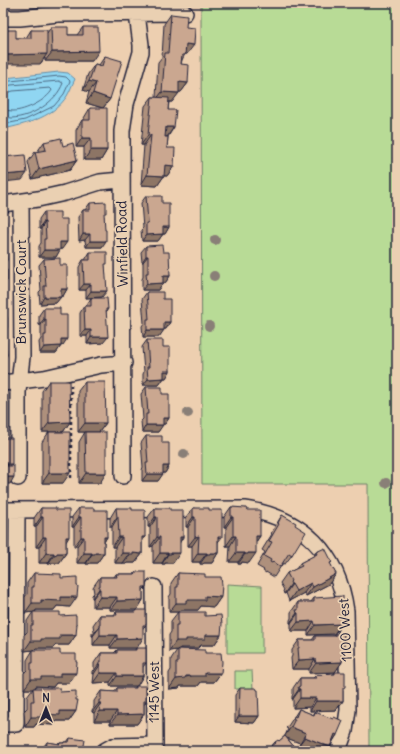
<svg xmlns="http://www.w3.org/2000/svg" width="400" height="754" viewBox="0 0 400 754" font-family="Delius,sans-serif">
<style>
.green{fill:#b8db96;stroke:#6d7e68}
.water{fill:#90d6f2;stroke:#648ea9}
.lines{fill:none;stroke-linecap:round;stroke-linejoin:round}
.shore{stroke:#4e6a84;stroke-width:1}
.minor-casing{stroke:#22223b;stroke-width:18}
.path{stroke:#22223b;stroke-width:2.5;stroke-dasharray:3 3;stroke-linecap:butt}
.minor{stroke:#ead0b2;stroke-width:15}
.tree{fill:#897f77}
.wall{fill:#ae907c;stroke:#22223b}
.shaded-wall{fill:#8d7565;stroke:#22223b}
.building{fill:#caa790;stroke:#22223b}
.labels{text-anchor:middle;stroke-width:3.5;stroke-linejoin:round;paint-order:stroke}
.street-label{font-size:14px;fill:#22223b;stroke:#ead0b2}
</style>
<rect width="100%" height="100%" fill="#edcfb0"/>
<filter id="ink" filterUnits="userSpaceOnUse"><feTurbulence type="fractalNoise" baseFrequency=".025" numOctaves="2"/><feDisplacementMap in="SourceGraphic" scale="8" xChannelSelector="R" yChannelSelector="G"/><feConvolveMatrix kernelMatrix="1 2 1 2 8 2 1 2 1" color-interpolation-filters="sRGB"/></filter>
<g filter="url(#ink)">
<path class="green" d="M201 3H397V751H369L368 484H202Z
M227 584 262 586V653H227Z
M235 671H252L253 689H235Z"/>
<path class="water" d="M59 72 68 73 75 79C72 85 70 91 67 96 54 116 30 123 8 128L3 124V82L5 78Z"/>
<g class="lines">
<path class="shore" d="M3 83 10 81 59 76 66 77 70 81 64 94 54 106 25 120 10 123 3 121
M3 88 11 85 59 81 63 83C56 102 32 117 12 118 9 118 6 116 3 116
M3 94 13 91 50 88 52 90C47 100 25 111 13 111 10 111 6 110 3 110"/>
<defs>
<path id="minor" d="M3 18H20L58 14 185 13
M3 204 38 199 65 193 100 182 121 180
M3 383 44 378 101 365 124 363
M123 476 122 131 126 104 141 52V45L137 14
M18 478V392L22 357 21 202
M3 510 245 509C303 518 338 553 346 611L348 710 345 731 338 751
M3 724H16L17 510
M104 751 113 746 155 745 154 587"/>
</defs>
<use href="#minor" class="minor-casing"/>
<path class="path" d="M71 385V481"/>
<use href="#minor" class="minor"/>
</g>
<g class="tree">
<circle cx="215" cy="240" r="5"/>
<circle cx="214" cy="276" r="5"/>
<circle cx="209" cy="326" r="5"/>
<circle cx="188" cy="413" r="5"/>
<circle cx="184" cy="454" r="5"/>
<circle cx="386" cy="483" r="5"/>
</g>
<path class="wall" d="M171 14 186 27 187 54H185L182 60 181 64 188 83 181 92H179L172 102H169L168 110 174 127 168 137 167 148 174 166 167 176H164L157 186 141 185 144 145H141L145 106 152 97H156L158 62 162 57 164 24Z
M51 27 68 35H77L83 27 92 61H45V58L40 64 16 38H26L31 30 47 33Z
M105 56 110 99 103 108 86 103 89 92 83 90 88 74 95 64 99 65Z
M90 108 107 150 101 160H84V147H76V130L82 120H84V118Z
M44 142 63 146 77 160 70 170 32 179 28 162 35 152H37Z
M146 196 162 203 169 227 165 234H163L158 241H142L141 230 143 228 141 203Z
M90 203 104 216 102 247H86L85 240 79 241 78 217 83 210H85Z
M44 212 62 249H60L56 257H39V246L41 243V229H39V219Z
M146 246 163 252 170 276 165 283H163L158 290H142V279L143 277V262H142L141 252Z
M90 252 105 266 102 297 86 298V290H79V267L83 260H85Z
M44 259 60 265 67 289 63 296H61L56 303 40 304 39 292 41 290 39 265Z
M147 292 163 299 170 322 166 329H164L159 337H143L142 326 144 323 142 299Z
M91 298 108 309 106 312 103 343 87 344V336H80V313L84 306H86Z
M44 308 60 315 63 345 61 346 56 353H40L39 342 41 339V325H39V315Z
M147 340 163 347 170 371 166 378H164L159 385H143V374L144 372 142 347Z
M49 381 70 422 63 432H42V391Z
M85 382 106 423 99 432 100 483H79V442L85 432H78V391Z
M146 387 162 394 169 418 165 424H163L158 432H142L141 421 143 419 141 394Z
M49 432 63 483H42V442Z
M146 436 162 443 169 466 165 473H163L158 481H142V470L143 467 141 443Z
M231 507 247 510 260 536 256 542 249 563 242 562 241 564H238V562H229L230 546H226V527H224V517Z
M41 508 56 510 66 542V553L59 563H51L50 564H48V563H39V547H36V527H34V518Z
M79 508 94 510 107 537 104 542V553L97 563H90L89 564H86V563H77V546L74 547V527H72V517Z
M116 508 132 510 145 537 142 542V554L135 563H127L126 564H123V563H115V547H112V527H110V518Z
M155 508 170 510 183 537 180 542 173 563H165V564H162V563H153V546L150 547V527H148V517Z
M193 508 209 510 218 542V553L212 563H204L203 564H200V562H192V546H188V527H186V517Z
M282 515 295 525 292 555 285 564 283 563 274 577 266 572V573L263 571 264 570 257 566 265 552 262 550 272 534 271 533Z
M316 552 332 562 330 564 336 574 329 584 306 596 304 593 289 601 286 593 284 594 283 591 284 590 280 583 287 573 296 569 300 563 314 556Z
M136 572 146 587 143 590V600L137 610 146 625 143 628 137 648 146 663 143 667V676L137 686H110V682L93 683 94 674H92V671L94 669V663L101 653H114L117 650H135L136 648H110V645H93V636H92V633L94 631 93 625 100 615H114L116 612H135L136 610H110V607H93V598H92V595L94 593 93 587 100 577H114L116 574H135Z
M34 573 61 578 70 607 57 606 54 610H36L35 612 60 616 76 635 69 645H56L53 648H36L34 650 60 654 69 683H56L53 687 36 686 35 688 60 692 76 711 69 721H56L54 725 36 724 34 727H25L24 711 27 708V697L33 689H24V673L27 670V660L33 650 24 651V635L27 632V621L33 612 25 613V597L27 594V583Z
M178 573 205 577 221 597 214 607 201 606 198 610H181L179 612 205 616 221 635 214 645H201L198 648H180V649L205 653 221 673 214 682H201L198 686H180L179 688 169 689V673L171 670V659L177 650 169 651V635L171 632V621L178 612H169V597L171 594V583Z
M314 598 341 614V624L335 634 342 652V662L335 672 309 673V669H292L291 658 292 656V650L299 640H312L315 636H333L334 634 308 635V631H291V623H290V620L291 618V612L298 602H311Z
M335 672 343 691V701L336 710 310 711V707L293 708V699H292V696L293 694V688L300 678H313L316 675 334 674Z
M136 686 146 701 144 705V714L137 724H110V721H94V713L92 712V710L94 707V701L101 691 114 692 117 688H135Z
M240 688 259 716 254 723 235 722V695Z
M299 709 313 715 315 712 337 735 327 751H310L298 746 300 743 287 738 295 748 302 751H267L275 742 279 741 285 736 288 729 286 728 288 726Z
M70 738 83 751H42V749L47 742 59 744 60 743H63L64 742H67Z"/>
<path class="shaded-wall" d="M186 44 194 45 187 54H179Z
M99 51 92 61H45L52 52Z
M47 54 40 64H3V55Z
M89 81 96 83 89 92 83 90Z
M179 82 188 83 181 92H173Z
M162 92 179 93 172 102 155 101Z
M93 93 110 99 103 108 86 103Z
M166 127H174L167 137 160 136Z
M148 135H151L144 145H141Z
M82 138H91L84 147H76Z
M91 150H107L101 160H84Z
M77 160 70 170 32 179 39 169Z
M165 165 174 166 167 176 159 175Z
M27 173 22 180 3 182V175Z
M147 175 164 176 157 186 141 185Z
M44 222H45L41 229H39Z
M163 227H169L165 234H158Z
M83 234H90L85 240 79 241Z
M163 234 158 241H142L146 235Z
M90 241H106L102 247H86Z
M60 242H67L62 249H56Z
M44 250H60L56 257H39Z
M146 256H148L143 262H142Z
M3 260H7L3 265Z
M163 276H170L165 283H158Z
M163 283 158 290H142L147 284Z
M84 284H91L86 290H79Z
M61 289H67L63 296H56Z
M91 291H107L102 297 86 298Z
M44 297H61L56 303 40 304Z
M3 308H7L3 314Z
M44 319H46L41 325H39Z
M164 322H170L166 329H159Z
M85 330H91L87 336H80Z
M147 330H164L159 337H143Z
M91 337H108L103 343 87 344Z
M61 339H67L63 345 56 346Z
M61 346 56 353H40L44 347Z
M3 355H7L3 361Z
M164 371H170L166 378H159Z
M164 378 159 385H143L148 379Z
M163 418H169L165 424H158Z
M70 422 63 432H42L49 423Z
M85 423H106L99 432H78Z
M146 425H163L158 432H142Z
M3 464H12L8 470H3Z
M163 466H169L165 473H158Z
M49 473H70L63 483H42Z
M86 473H106L100 483H79Z
M147 474H163L158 481H142Z
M3 477H14L10 484H3Z
M41 517H43L36 527H34Z
M79 517H81L74 527H72Z
M117 517H118L112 527H110Z
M155 517H157L150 527H148Z
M193 517H195L188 527H186Z
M231 517H233L226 527H224Z
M199 536 192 546H188L195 537Z
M233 536H236L230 546H226Z
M256 536H260L253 546Z
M43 537H46L39 547H36Z
M66 537H69L63 547Z
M81 537H84L77 546 74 547Z
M104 537H107L101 547Z
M119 537H122L115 547H112Z
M142 537H145L138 547Z
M157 537H160L153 546 150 547Z
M180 537H183L177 547Z
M218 537H222L215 546Z
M46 553H54L48 563H39Z
M57 553H66L59 563H51L50 564H48L54 555Z
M84 553H92L86 563H77Z
M95 553H104L97 563H90L89 564H86L92 554Z
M122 553H130L123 563H115Z
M133 553 142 554 135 563H127L126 564H123L130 555Z
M160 553H168L162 563H153Z
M171 553H180L173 563H165V564H162L168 554Z
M198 553H207L200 562H192Z
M210 553H218L212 563H204L203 564H200L207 554Z
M236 553H245L238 562H229Z
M248 553H256L249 563 242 562 241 564H238L245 554Z
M336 574 329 584 306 596 313 587Z
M311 583 304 593 289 601 296 591Z
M291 584H292L286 593 284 594Z
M99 589H100L93 598H92Z
M205 596 221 597 214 607 201 606 198 610H181L179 612H169L176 603Z
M61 597H77L70 607 57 606 54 610H36L35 612 25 613 32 603Z
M100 597H117L110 607H93Z
M143 600 137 610H110L117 601Z
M297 613H298L291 623H290Z
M314 621 308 631H291L298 622Z
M341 624 334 634 308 635 315 625Z
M99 627H100L93 636H92Z
M60 635H76L69 645H56L53 648H36L34 650 24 651 31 641Z
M100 635H117L110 645H93Z
M205 635H221L214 645H201L198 648H180L179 650 178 649 177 650 169 651 176 641Z
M143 638 137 648H110L117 639Z
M315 659 309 669H292L299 660Z
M342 662 335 672 309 673 316 663Z
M99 664 100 665 94 674H92Z
M60 673H76L69 683H56L53 687 36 686 34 689 33 688V689H24L31 679Z
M100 673H117L110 682 93 683Z
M205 673H221L214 682H201L198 686H180L179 688 169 689 176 679Z
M117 676H143L137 686H110Z
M299 689H300L293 699H292Z
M300 698H316L310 707 293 708Z
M316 701H343L336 710 310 711Z
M99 703H101L94 713 92 712Z
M60 711H76L69 721H56L54 725 36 724 34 727H25L31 717 41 714Z
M100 711H117L110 721H94Z
M144 714 137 724H110L117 715Z
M239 716H259L254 723 235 722Z
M291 727 306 733 300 743 284 737Z
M335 734 337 735 330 745Z
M305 737 330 747 327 751H310L298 746Z"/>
<path class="building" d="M171 14 187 16 186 27 195 28 194 45 186 44 185 55H182L181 64 189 65 188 83 179 82V93L162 92 165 53H168Z
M51 27H68V35H83V27H98L99 51 52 52Z
M3 30H16V38H31V30H47V54L3 55Z
M105 56 122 61 110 99 93 93 96 83 89 81 95 64 102 66Z
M152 97 169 98 168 110H176L174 127H166L165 137H168L167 148H175L174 166 165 165 164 176 147 175 151 135H148Z
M90 108H107V150H91V138H82V120H90Z
M61 138 63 146 73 143 77 160 39 169 35 152 46 150 44 142Z
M25 155 27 173 3 175V157Z
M146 196H162V203H169V227H163V234L146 235V223H148Z
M106 202V213H104L105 230H106V241H90V234H83V210H90V203Z
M44 212H60V219H67V242H60V250H44V239H46L45 222H44Z
M3 221H6L7 232H5L7 260H3Z
M162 245 163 252H169L170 276H163V283L147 284 146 273H148V256H146V246Z
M90 252H107V264H105L107 291H91V284H84L83 260H90Z
M60 258V265H67V289H61V297H44V286H46L44 259Z
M3 270H7V281H5L7 308H3Z
M147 292H163V299H170V322H164V330H147V319H149Z
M91 298H107L108 309H106L108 337H91V330H85L84 306H91Z
M44 308H60V315H67V339H61V346L44 347V335H46V319H44Z
M3 317H7V328H5L7 355H3Z
M147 340H163V347H170V371H164V378L148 379 147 367H149Z
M49 381H69L70 422 49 423Z
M85 382H105L106 423H85Z
M146 387H162V394H169V418H163V425H146V414H148Z
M49 432H70V473H49Z
M85 432H106V473H86Z
M146 436H162V443H169V466H163V474H147L146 463H148Z
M3 438H12V464H3Z
M3 466H14V477H3Z
M231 507 246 508 247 510H260V536H256V553H248V554H245V553H236V536H233V517H231Z
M41 508H56V510H69V537H66V553H57V554L54 555V553H46V537H43V517H41Z
M79 508H94V510H107V537H104V553H95V554H92V553H84V537H81V517H79Z
M116 508H132V510H145V537H142V554L133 553V555H130V553H122V537H119L118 517H117Z
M155 508H170V510H183V537H180V553H171V554H168V553H160V537H157V517H155Z
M193 508H209V510H222V537H218V553H210V554H207V553H198L199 536 195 537V517H193Z
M282 515 296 523 295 525 306 532 292 555 289 553 280 567 273 562 272 563 270 562 271 560 264 556 272 542 269 541 279 524 278 523Z
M325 548 332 562 330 563 336 574 313 587 311 583 296 591 292 584H291L290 582 291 581 287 573 302 566 300 563 317 554 316 552Z
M136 572H146V587H143V600L117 601V597H100V589H99V586H100V577H117L116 574H136Z
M34 573 61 574V578L77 577V586H78L77 597H61V601L41 600V603H32V587H34Z
M178 573 205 574V577H221L222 585 221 597 205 596V600H186V603H176V587H178Z
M343 596V611H341V624L315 625 314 621 298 622V613H297L296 610H298V602H314V598Z
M136 610H146V625H143V638L117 639V635H100V627H99V624H100V615H117L116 612H136Z
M33 612H60V616L76 615V624H77L76 635H60V639H41V641H31V625H33Z
M178 612H205V616L221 615 222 624 221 635H205V639H186V641H176V625H178Z
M335 634H344V649H342V662L316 663 315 659 299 660 298 648H299V640H315V636H335Z
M136 648H146V663H143V676H117V673H100V665L99 664V662H101V653H117V650H136Z
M178 649 205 650V653H221L222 662 221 673H205V676H186L185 678 176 679V663H178Z
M33 650H60V654H76V662H77L76 673H60V677H41V679H31V663H33Z
M335 672H345V687L343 688V701H316V698H300V689H299L298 687 300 686V678H316V675L335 674Z
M136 686H146V701H144V714L117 715V711H100L101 703H99V700H101V691L117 692V688H136Z
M33 688H60V692L76 691V700H78L76 711H60V715L41 714V717H31V701H34Z
M240 688H256L257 690H258L259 716H239Z
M299 709 314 715 315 712 333 719 334 717 343 721 337 735 335 734 330 747 305 737 306 733 291 727 295 719H293L294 716 296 717Z
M285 736 295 748 298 746 302 751H272L269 748 276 743 275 742 278 740 279 741Z
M70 738 85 740 83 751H46L47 742 60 744V743H64V742H69Z"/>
</g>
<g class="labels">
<g class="street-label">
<text transform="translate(122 244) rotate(-91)" y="5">Winfield Road</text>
<text transform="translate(21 292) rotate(-90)" y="5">Brunswick Court</text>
<text transform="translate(345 630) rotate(-93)" y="5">1100 West</text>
<text transform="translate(154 692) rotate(-90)" y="5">1145 West</text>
</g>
</g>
<rect width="400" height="754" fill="none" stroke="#ead0b2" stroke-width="16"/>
<rect x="8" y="8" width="384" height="738" fill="none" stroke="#22223b" stroke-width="1.5" filter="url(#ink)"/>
<g transform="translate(46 708)" stroke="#ead0b2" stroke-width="3" paint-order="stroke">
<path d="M0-3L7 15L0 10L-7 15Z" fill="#22223b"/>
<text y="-6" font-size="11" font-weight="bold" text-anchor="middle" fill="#22223b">N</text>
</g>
</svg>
